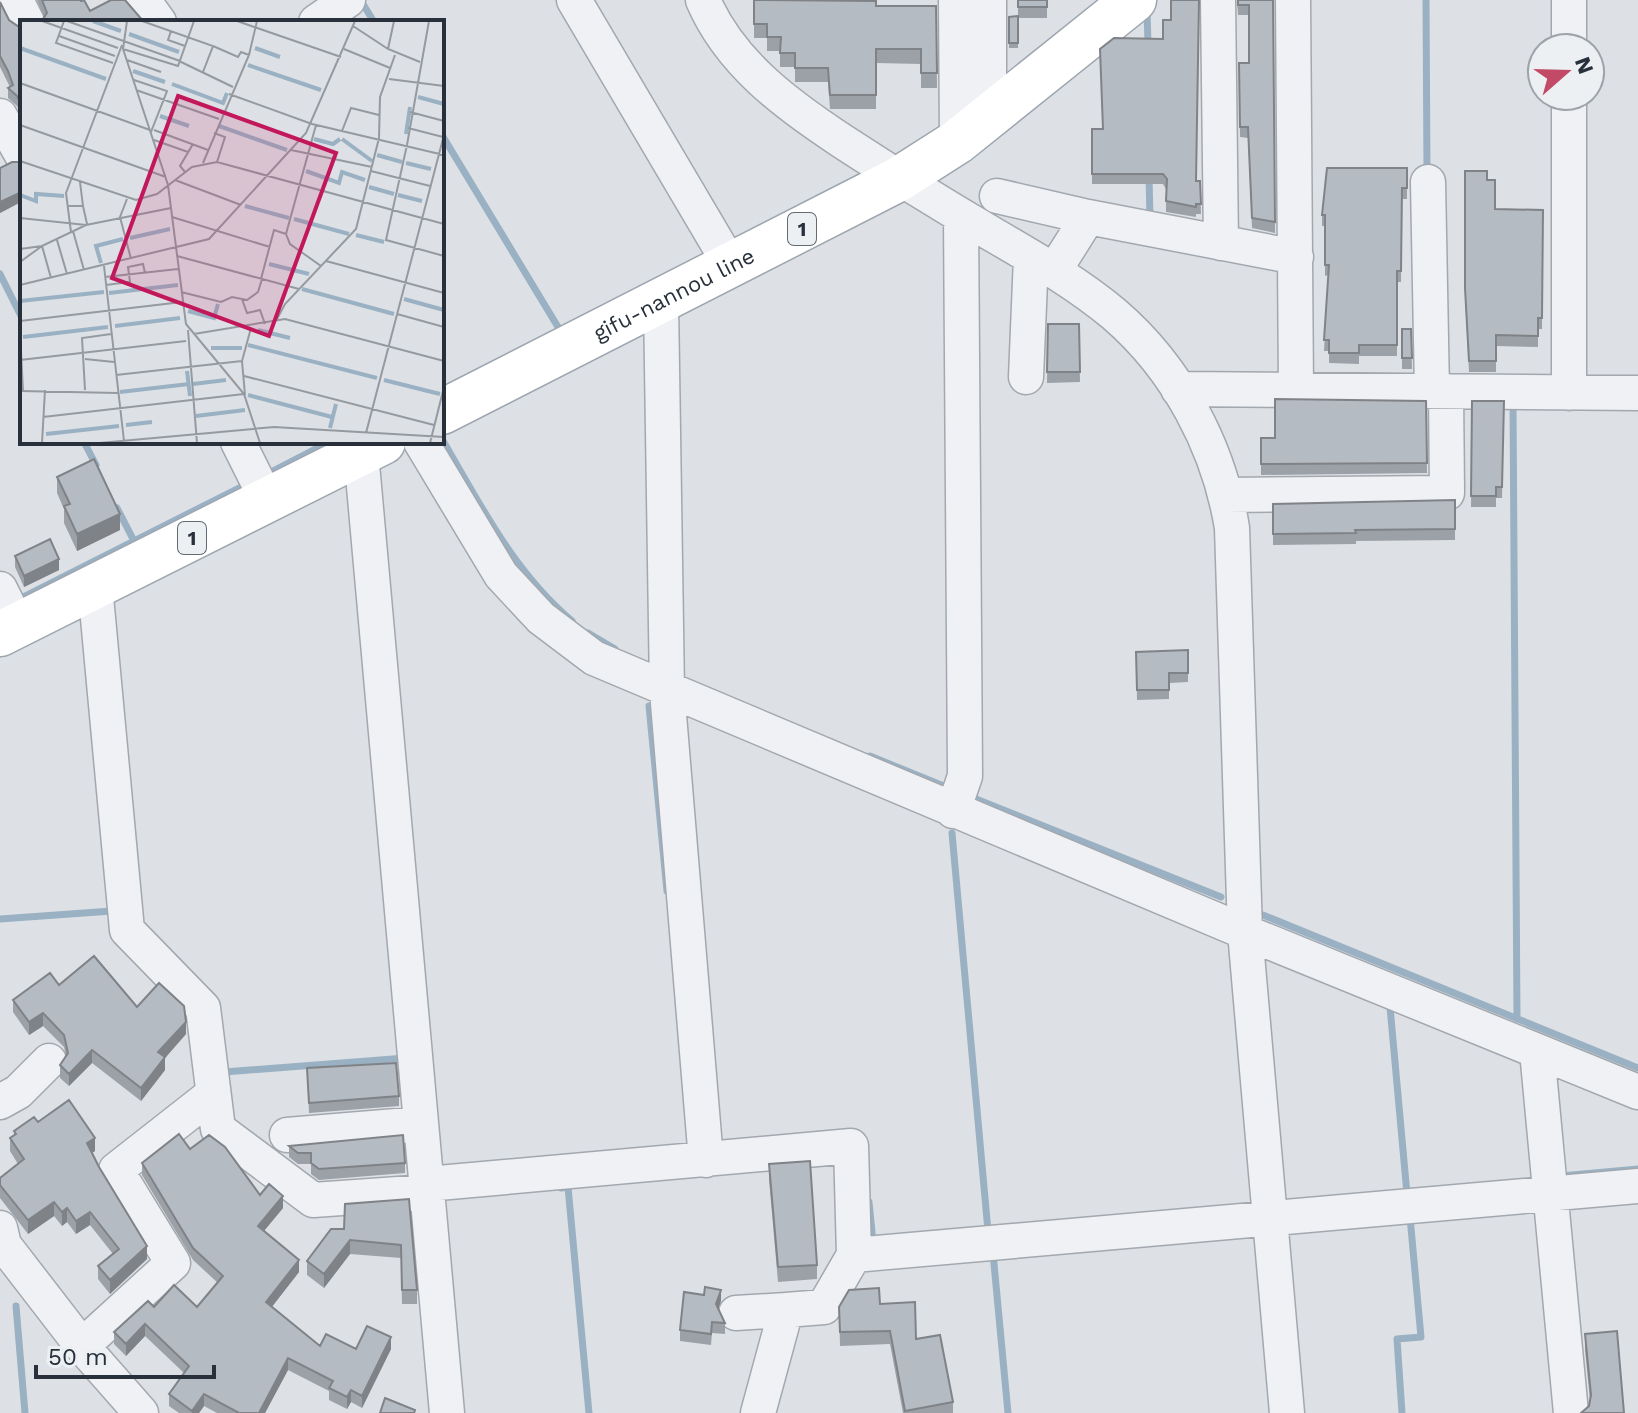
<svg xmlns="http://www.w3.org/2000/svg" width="1638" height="1413" viewBox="0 0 1638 1413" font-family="'Work Sans',sans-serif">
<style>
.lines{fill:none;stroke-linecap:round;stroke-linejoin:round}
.stream{stroke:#9ab1c3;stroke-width:7}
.minor-casing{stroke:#a3a8af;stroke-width:37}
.major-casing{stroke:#9da6b0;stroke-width:47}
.minor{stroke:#eff1f4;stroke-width:34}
.major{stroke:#fff;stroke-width:44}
.wall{fill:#9ca1a7}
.shaded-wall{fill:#7f8388}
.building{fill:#b5bbc2;stroke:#7f8388;stroke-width:2}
.labels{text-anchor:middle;stroke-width:8;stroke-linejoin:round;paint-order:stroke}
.shield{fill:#ecf0f3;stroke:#636a72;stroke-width:2}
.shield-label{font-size:20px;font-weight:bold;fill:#28303b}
.street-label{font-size:22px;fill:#28303b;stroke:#ecf0f3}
.inset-river{fill:none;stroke:#9ab1c3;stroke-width:4}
.inset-road{fill:none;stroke:#959aa1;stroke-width:2}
.view{fill:#c2185b;fill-opacity:0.15;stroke:#c2185b;stroke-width:4}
.inset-edge{fill:none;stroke:#28303b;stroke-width:4}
</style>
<rect width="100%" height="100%" fill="#dde1e5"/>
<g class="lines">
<path class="stream" d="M1426 0 1427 173
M363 4 374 22
M1147 11 1148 44
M442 135 561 332
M1149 177 1150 218
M0 274 22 318
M1513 403 1517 1019
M442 439C480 504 513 571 572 621
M84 442 96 465
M269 473 329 442
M117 508 134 541
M23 597 243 486
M588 633 615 649
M649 706 667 891
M870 756 951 789
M966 795 1221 897
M952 833 988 1231
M1263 915 1638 1068
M0 919 112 911
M1390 1007 1407 1194
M224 1067V1072L406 1058
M1561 1176 1638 1169
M561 1188 568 1187 589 1413
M869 1202 873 1242H877
M993 1253 1008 1413
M16 1306 25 1413
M1402 1413 1397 1339 1421 1337 1410 1217"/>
<defs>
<path id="minor" d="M16 0 27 22
M143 0 159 22
M574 0 731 266
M703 0C730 63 786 104 842 141 891 173 941 204 992 234 1033 258 1077 283 1114 314 1177 368 1219 447 1232 528L1245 932 1287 1413
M956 0 957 142
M989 0V116
M1218 0 1221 243
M1293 0 1296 390
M1569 0V48
M316 22 348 0
M1569 96V393
M0 116 22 155
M1428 182 1432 391
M997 196 1088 217
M1054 271 1088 217 1296 257
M661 302 667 691 706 1160
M1026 377 1031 257
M1178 389 1638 393
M238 442 267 500
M421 442 501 575 541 618 594 658 1245 932 1638 1092
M361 453 447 1413
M1226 495 1447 493 1446 391
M95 586 127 930 203 1008 218 1129 313 1200 427 1192
M0 589 18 625
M953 811 965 776 961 216
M1537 1051 1571 1413
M0 1102 18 1092 49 1061
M287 1135 421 1124
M427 1184 851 1146 854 1255 1638 1186
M0 1228 4 1245 82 1346 141 1413
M736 1313 786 1310
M82 1346 173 1263 116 1170 213 1094
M758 1413 786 1310 824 1307 854 1255"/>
<g id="major">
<path id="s1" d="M442 412 899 179 957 142 1134 0"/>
<path d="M0 634 383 442"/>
</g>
</defs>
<use href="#minor" class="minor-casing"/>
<use href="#major" class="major-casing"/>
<use href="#minor" class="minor"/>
<use href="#major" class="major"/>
</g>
<path class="wall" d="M37 0H80L90 11 144 22 44 17Z
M754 0 876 6H936L937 88H921V64L876 63V109H830L828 82H795V67H780V51H767V38H754Z
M1018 0H1047V18H1018V48H1009V17L1018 16Z
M1237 0H1273L1275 233 1252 228 1248 138 1240 137 1239 63H1249V15H1238Z
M0 2 9 20 22 29V115L17 106 8 98V88L10 87 0 67Z
M1092 129H1103L1196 181H1200L1201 214H1196V217L1166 212V189L1163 184H1092Z
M22 162V209L19 203 0 213V168Z
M1407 168V199H1402L1401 282H1397V356H1359V364L1329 363V351H1324L1328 275 1325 276V226H1322V215Z
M1487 180 1495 209 1543 210 1542 329H1538V347L1496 346V372H1469L1465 298Z
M1048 324H1079L1080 382 1047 383Z
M1402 329H1411L1412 369H1402Z
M1426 401 1427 473 1261 475V438H1275Z
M1472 401H1504L1502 498H1496V507H1471Z
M57 477 120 530 77 551 64 523V509L57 493Z
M1455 500V540L1356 541V544L1273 545V504Z
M15 556 59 570 24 587 15 567Z
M1188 650V682L1169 683V699L1137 700 1136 652Z
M59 985 137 1007 186 1034 165 1058V1070L141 1101 92 1063 69 1086 60 1078V1065L66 1056 64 1047 43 1026 29 1035 13 1012V1000Z
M307 1068 399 1096V1106L309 1113Z
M38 1122 95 1151 92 1153 147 1259 110 1294 98 1279V1266L113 1254 90 1225 76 1234 67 1222 62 1226 54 1216 28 1234 0 1198V1178L18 1164 10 1151V1138L14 1135V1131Z
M289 1146 405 1163V1173L319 1180 311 1174V1164H298L289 1157Z
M190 1149 283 1208 264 1231 299 1272 272 1307 320 1346 356 1349H391L362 1408 351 1402 347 1409 329 1400V1391L288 1370 265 1413H217L204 1406 199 1413H179L169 1406V1394L184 1373 145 1336 126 1356 114 1344V1332L154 1307H197L218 1283 193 1260 142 1175V1163Z
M769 1164 817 1265V1279L778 1282 769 1179Z
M409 1199 417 1290V1304H402L401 1258 350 1254 324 1288 307 1275V1261L344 1229Z
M721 1301 718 1309 725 1323V1334L712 1333 711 1345 680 1341V1330Z
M880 1304 916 1339 953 1402V1413H903L890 1344 840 1346 839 1307Z
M1585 1334 1624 1413 1589 1406 1590 1400 1585 1350Z"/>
<path class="shaded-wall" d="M19 193V203L0 213V202Z
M120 514V530L77 551V534Z
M59 559V570L24 587V576Z
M43 1013V1026L29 1035V1022Z
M186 1022V1034L165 1058V1070L141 1101V1088L158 1052Z
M92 1050V1063L69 1086V1074Z
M95 1138V1151L87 1156V1143Z
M283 1196V1208L258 1238V1226Z
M54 1202V1216L28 1234V1220Z
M67 1208V1222L62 1226V1212Z
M90 1212V1225L76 1234V1221Z
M350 1240V1254L324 1288V1274Z
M147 1246V1259L110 1294V1280Z
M299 1260V1272L266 1314V1302Z
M721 1290V1301L716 1315V1304Z
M145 1324V1336L126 1356V1344Z
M391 1337V1349L362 1408V1396Z
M288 1358V1370L265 1413H259Z
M351 1390V1402L347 1409V1397Z
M204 1394V1406L199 1413H192V1411Z"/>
<path class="building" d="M42 0H80L81 1 84 0 90 11 111 0H125L144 22H41L47 13Z
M754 0 876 1V6H936L937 73H921V49H876V95H830L828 68H795V53H780L781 37H767V24H754Z
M1018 0H1047V7H1018Z
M1171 0H1199L1196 181H1200L1201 204H1196V207L1166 201 1167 179 1163 174H1092V129H1103L1100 49 1114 38 1163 39V20H1171Z
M1238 0H1273L1275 222 1252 218 1248 127H1240L1239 63H1249V5H1238Z
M0 2 9 20 22 29V105L17 96 8 88 13 85 8 71 0 56Z
M1018 16V43H1009V17Z
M12 162H22V199L19 193 0 202V168Z
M1327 168H1407V188H1402L1401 271H1397V345H1359V353H1329V340H1324L1329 265H1325V215H1322Z
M1465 171H1487V180H1495V209L1543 210 1542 318H1538V336L1496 335V361H1469L1465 288Z
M1048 324H1079L1080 372H1047Z
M1402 329H1411L1412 358H1402Z
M1275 399 1426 401 1427 463 1261 464V438H1275Z
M1472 401H1504L1502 487H1496V496H1471Z
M94 459 120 514 77 534 64 506 70 504 57 477Z
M1455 500V529L1355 530 1356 533 1273 534V504Z
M50 539 59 559 24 576 15 556Z
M1188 650V673H1169V690H1137L1136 652Z
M94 956 137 1007 159 983 184 1006 186 1022 158 1052 165 1057 141 1088 92 1050 69 1074 60 1065 68 1053 64 1035 43 1013 29 1022 13 1000 50 973 59 985Z
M396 1063 399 1096 309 1103 307 1068Z
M69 1100 95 1138 87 1143 99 1167 147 1246 110 1280 98 1266 119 1249 90 1212 76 1221 67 1208 62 1212 54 1202 28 1220 0 1185V1178L24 1159 10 1138 16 1134 14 1131 34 1117 38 1122Z
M179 1134 190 1149 209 1135 225 1147 260 1195 269 1184 283 1196 258 1226 299 1260 266 1302 320 1346 326 1334 356 1349 367 1326 391 1337 362 1396 351 1390 347 1397 329 1388 333 1381 288 1358 259 1413H239L204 1394 192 1411 169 1394 189 1366 145 1324 126 1344 114 1332 148 1301 154 1307 174 1285 197 1307 223 1276 193 1248 142 1163Z
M403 1135 405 1163 319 1169 311 1163V1153H298L289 1146Z
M810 1161 817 1265 778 1267 769 1164Z
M409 1199 417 1290H402L401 1245 350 1240 324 1274 307 1261 331 1229H344L345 1204Z
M705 1287 721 1290 716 1304 725 1323 712 1322 711 1334 680 1330 684 1292 704 1295Z
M879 1288 880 1304 915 1302 916 1339 940 1335 953 1402 905 1411 890 1331 840 1332 839 1307 849 1290Z
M1617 1331 1624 1413H1581L1589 1406 1591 1395 1585 1334Z
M385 1398 415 1410 414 1413H380Z"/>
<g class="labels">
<g class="shield">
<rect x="788" y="213" width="28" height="32" rx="6"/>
<rect x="178" y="522" width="28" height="32" rx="6"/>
</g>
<g class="shield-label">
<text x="802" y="236">1</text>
<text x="192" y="545">1</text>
</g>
<g class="street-label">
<text dy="8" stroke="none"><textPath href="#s1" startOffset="260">gifu-nannou line</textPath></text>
</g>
</g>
<g transform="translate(20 20)">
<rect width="424" height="424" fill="#dde1e5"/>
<path class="inset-river" d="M73 1 101 11M109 14 159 32M0 28 86 59M235 28 260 37M228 45 301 70M113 51 145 62M152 64 203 83 207 73M398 77 424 84M140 96 169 106M199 106 267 130M386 114 390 87M294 119 313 124 320 119M322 119 352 141M357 135 382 142M386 143 411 149M286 151 319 163 322 152 345 160M349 167 374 174M0 175 16 181V174L44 176M378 175 402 181M225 186 269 198M274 199 329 214M336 215 364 222M110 218 150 209M81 243 76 226 103 219M249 244 289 254M282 269 374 294M89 273 158 265M384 279 424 290M0 281 84 272M168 291 194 298 198 284M95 306 160 298M238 310 270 318M3 317 88 307M228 325 357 358M191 328H222M167 351 170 376M364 360 420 374M173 364 206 360M100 372 169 364M228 375 312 397M176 396 225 390M106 405 132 402M310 408 316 384M26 414 99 406"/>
<path class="inset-road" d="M22 1 98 28M44 1 36 23 93 43M47 1 160 41M107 1 103 29 148 165 166 304 224 374 240 423M122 1 193 26 183 52M217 1 321 37M374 1 368 29 400 42M333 6 368 29M151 11 148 20 165 26M39 16 95 36M193 26 218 37 221 32 229 35M103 29 158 46 174 1M324 29 370 48M107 40 141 52M159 41 213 67M369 59 424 66M114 60 147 71 131 112M0 63 130 110M116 70 199 99M209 74 292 104 424 135M390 92 424 101M0 105 146 157M388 108 423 117M134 110 188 130M322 111 331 88 359 95M194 113 205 117 197 142M134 120 168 132M387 125 366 220 424 236M387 125 409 1M271 130 352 147M0 141 116 180 137 174 172 147 197 142 424 204M183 143 229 35 237 1M351 151 410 166M165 152 160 146 173 124M155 160 221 185M60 162 63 186M107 179 100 197 111 239M47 186H63L67 204M152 197 250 227M0 198 66 205M53 211 64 250M51 212 46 173 102 25M266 214 270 224 301 246M37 220 47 254M22 226 31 258M0 229 22 226 66 205 151 188M157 236 279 269M306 241 424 273M0 242 22 226M84 246 104 421M85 257 158 249M241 259 254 210 266 214 296 105M0 265 189 219 286 113 335 1M86 265 110 262 108 247 123 244 125 253M161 272 201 282 212 277 227 280 238 272 242 259M222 279 227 293 240 290 245 304M377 294 424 307M257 299 265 284 336 209 359 118 360 77 375 35M0 301 162 282M168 310 177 423M0 312 3 371M174 314 265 299 424 341M65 339 94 342M0 340 166 321M96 355 222 341M224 356 414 405M65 370 62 318 91 314M0 371 98 373M225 375 222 341 231 308M23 397 224 374M346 413 424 115M22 423 25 370M79 423 254 407 424 417M410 423 424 367"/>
<path class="view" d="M158 76 316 133 249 316 92 258Z"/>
<rect width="424" height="424" class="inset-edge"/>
</g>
<g transform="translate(1566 72) rotate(70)"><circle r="38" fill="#ecf0f3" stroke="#9ea3a9" stroke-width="2"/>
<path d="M0-6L14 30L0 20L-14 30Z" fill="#c24a66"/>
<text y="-12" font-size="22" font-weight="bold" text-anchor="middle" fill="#28303b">N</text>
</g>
<path d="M36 1365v12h178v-12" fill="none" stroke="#28303b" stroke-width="4"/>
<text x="48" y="1365" font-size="24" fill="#28303b" stroke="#ecf0f3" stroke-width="6" paint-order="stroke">50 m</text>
</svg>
